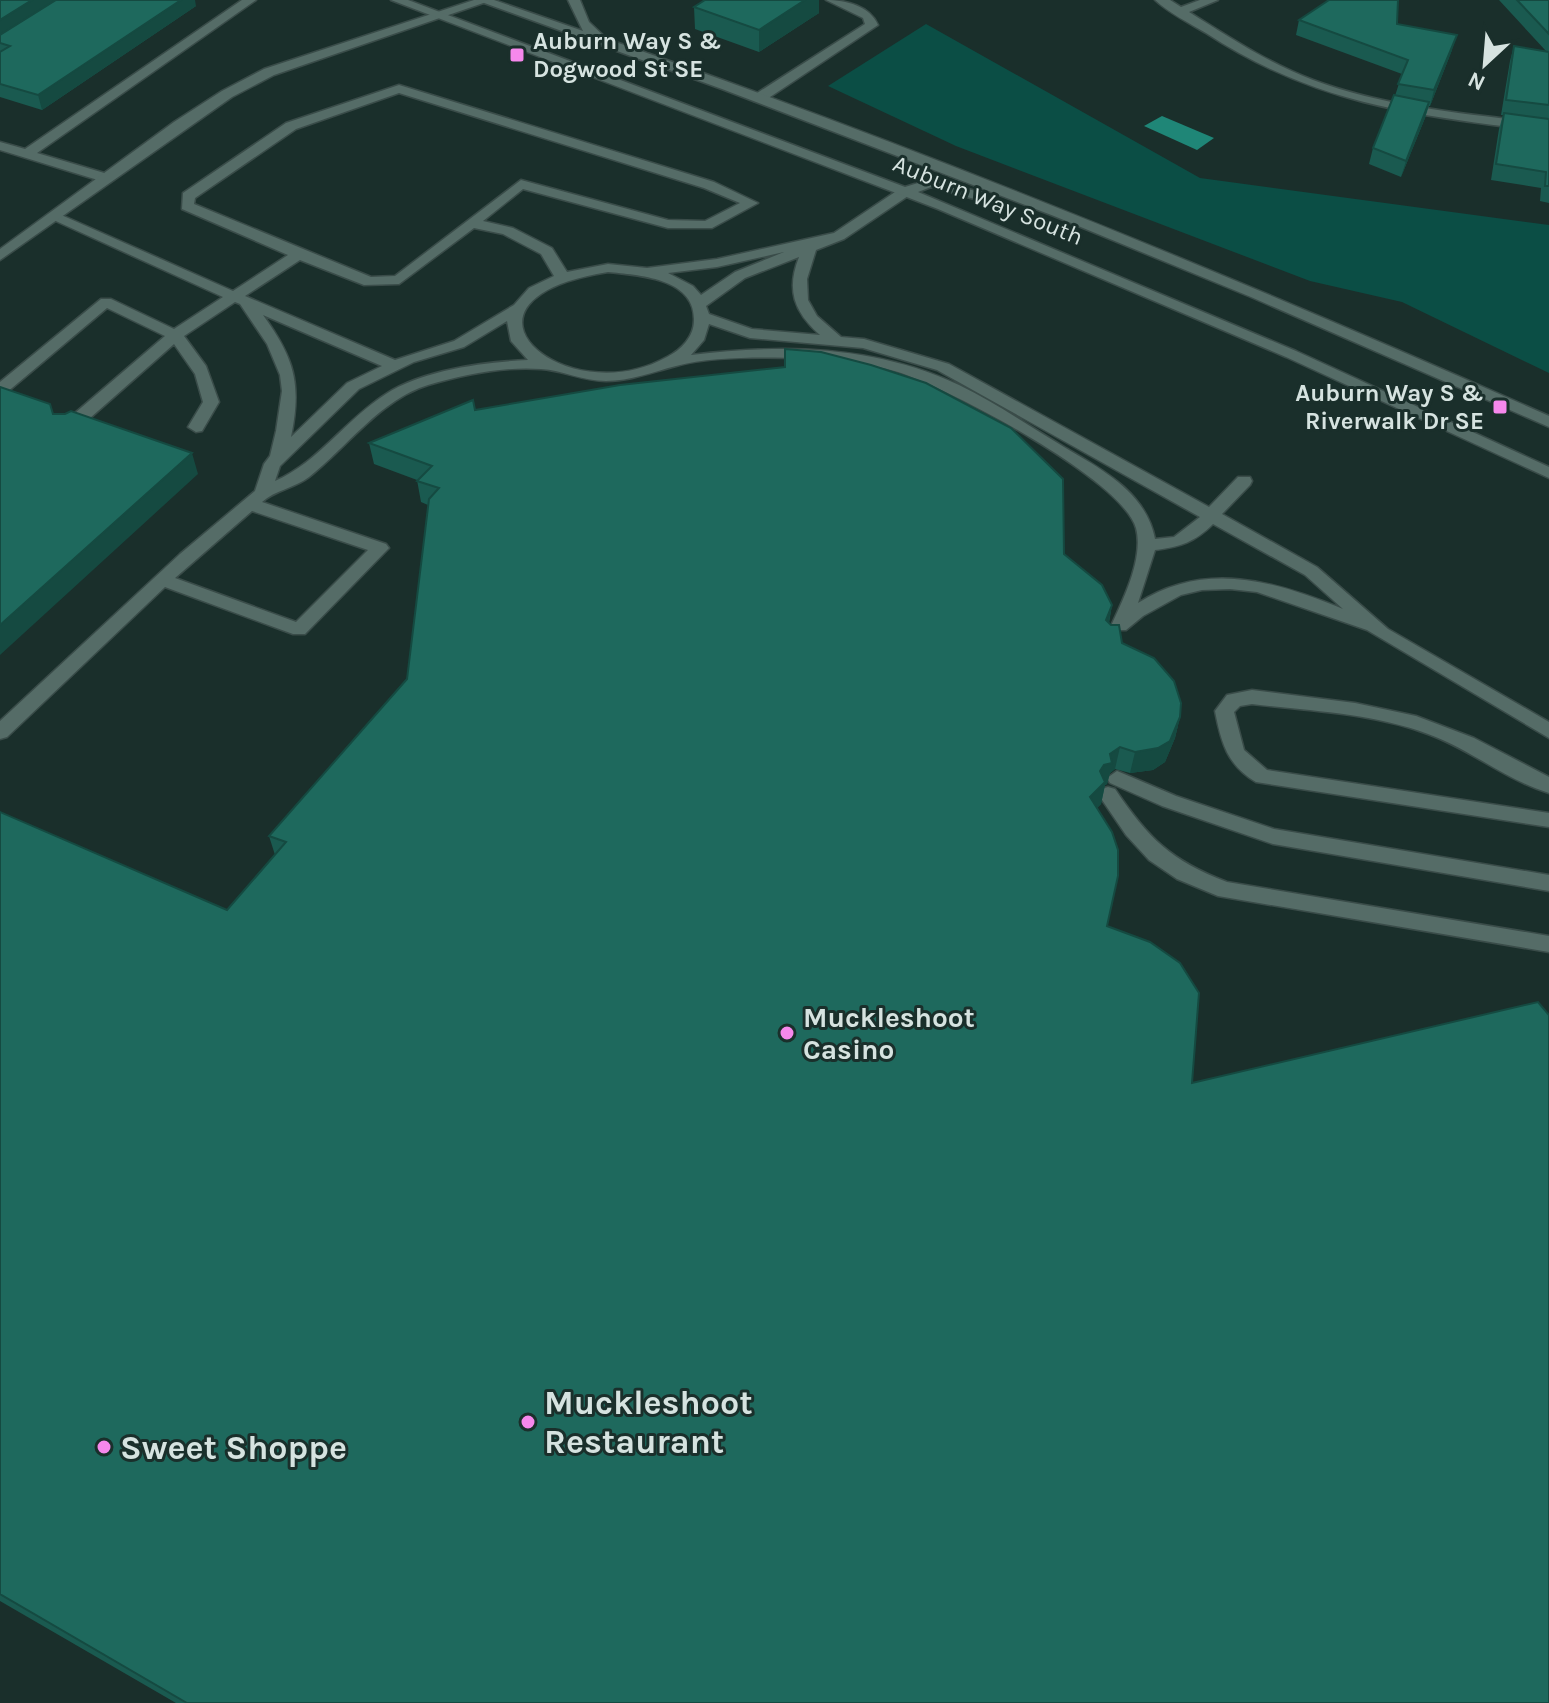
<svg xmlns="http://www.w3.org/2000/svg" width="1549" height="1703" viewBox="0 0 1549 1703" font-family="Karla,sans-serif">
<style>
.green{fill:#0b4e45}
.water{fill:#1f8677}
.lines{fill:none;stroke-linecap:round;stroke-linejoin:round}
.lane-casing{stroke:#3a4c49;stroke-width:3}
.street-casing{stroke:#3a4c49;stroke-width:3}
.secondary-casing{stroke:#3a4c49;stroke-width:3}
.lane{fill:#556c67;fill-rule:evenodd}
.street{fill:#556c67;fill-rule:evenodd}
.secondary{fill:#556c67;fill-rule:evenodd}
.wall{fill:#1a5a50}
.shaded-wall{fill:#154a41}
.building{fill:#1e695d;stroke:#154a41;stroke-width:2}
.poi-dot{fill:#f688ec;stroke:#1a2f2b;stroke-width:3}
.labels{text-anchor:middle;stroke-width:6;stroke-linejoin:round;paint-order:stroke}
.far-poi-label{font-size:24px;font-weight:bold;fill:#d6e3e0;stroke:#1a2f2b;text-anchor:start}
.far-street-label{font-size:24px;fill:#d6e3e0;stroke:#1a2f2b}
.poi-label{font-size:28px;font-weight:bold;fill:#d6e3e0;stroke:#1a2f2b;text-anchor:start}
.near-poi-label{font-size:34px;font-weight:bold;fill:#d6e3e0;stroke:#1a2f2b;text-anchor:start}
</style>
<rect width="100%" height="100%" fill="#1a2f2b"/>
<path class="green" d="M926 24 1200 178 1549 225V373L1402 302 1310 281 956 146 828 86Z"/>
<path class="water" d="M1162 116 1214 138 1197 150 1144 126Z"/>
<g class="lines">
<defs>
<path id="lane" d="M242 0H256L37 153 111 175V181H101L0 150V142L25 149Z
M826 0C846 0 870 6 878 25L764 101H754V95L865 24 863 18Z
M399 85 714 182 758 203 712 228H668L523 189 483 221 513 228 552 248 567 272 608 264 647 268 717 259 834 233 901 188H911V194L844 239 816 250 807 279 808 300 817 316 841 337 864 339 949 364 1209 507 1238 477H1250L1252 481 1250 485 1222 514 1317 567 1388 629 1549 722V738L1367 630 1257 592 1230 589 1202 590 1181 595 1143 616 1126 630H1114L1111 626C1123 600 1144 558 1136 528 1122 479 948 388 898 372 867 363 834 359 802 358 765 357 712 356 676 366 652 372 631 381 606 381 582 381 562 370 541 369 505 366 462 375 428 385 381 399 346 448 309 477 295 488 275 490 262 502L386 544 389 548 305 634H293L165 587 7 737 0 739V721L180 554 255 491 264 464 270 456 276 431 282 391 280 375 267 344 240 304 235 302 184 336 206 366 219 402 202 431 196 432 188 427 203 402 195 374 174 344 73 433H61V425L165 336 107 308 6 393 0 395V382L101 299H111L174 329 223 297 47 217 49 214H59L233 291 288 255 182 209 183 193 286 123ZM399 93 704 188 740 203 705 221 668 220 521 180 395 276 371 277 194 204 195 198 296 129ZM474 228 503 234 541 254 554 276 529 288 514 305 454 341 395 360 245 296 300 260 364 285 399 284ZM784 252 735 272 701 295 693 286 668 273 717 267ZM799 257C786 290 794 312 820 335L752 329 709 314 706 306 745 278ZM608 272C638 275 695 278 694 320 694 337 681 350 667 357 565 414 432 300 608 272ZM263 315 382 366 347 383 291 437C302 383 294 358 263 315ZM507 321 511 341 528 360C485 362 422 370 386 394 346 419 319 462 275 481L280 466 359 389 414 362 464 347ZM709 324 750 338 863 348 937 370 1200 517 1174 537 1155 539C1146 492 1101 469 1064 447 1029 426 996 403 959 385 874 345 783 344 691 355L704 340ZM252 511 368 550 296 622 175 578ZM1213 524 1305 575 1343 609C1275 581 1205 560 1138 603L1155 550C1180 547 1195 542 1213 524Z
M1252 690 1355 703 1416 716 1474 738 1549 777V793C1506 780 1470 749 1428 734 1372 713 1310 711 1252 704L1240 706 1234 712 1244 750 1267 770 1549 813V827L1256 782C1227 765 1221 742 1215 711L1227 695Z
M1117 771 1176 796 1274 829 1549 875V891L1273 844 1162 806 1110 783 1107 778Z
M1108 787 1115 789C1148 838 1171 861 1227 882L1549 936V952L1218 896 1177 879 1149 860 1126 835 1098 794 1101 789Z"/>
<path id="street" d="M474 0H492L274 75 232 97 0 260V249L174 122 222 91 264 69Z
M1155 0H1170L1181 7 1200 0H1218L1189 12C1229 37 1268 63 1313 80 1388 108 1470 114 1549 124V132C1421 116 1317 106 1206 33 1189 23 1169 13 1155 0Z"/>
<path id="secondary" d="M391 0H408L905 187 931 179 983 193V199L978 200 931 187 918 192 1296 351 1549 467V478L1286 357 938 209Z
M476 0H494L583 31 568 0H580L589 22 607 39C927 150 1240 279 1549 416V427L1251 297 1054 216 722 89Z"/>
</defs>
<use href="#lane" class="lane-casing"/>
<use href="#street" class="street-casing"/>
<use href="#secondary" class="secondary-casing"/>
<use href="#lane" class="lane"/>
<use href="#street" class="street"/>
<use href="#secondary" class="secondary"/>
</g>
<path class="wall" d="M0 0 196 6 42 110 0 97Z
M705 0H819V13L759 52 695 29 694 7Z
M1499 0H1549V203L1540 201 1541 188 1491 180 1499 129 1503 115H1501L1510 61 1514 46 1546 51Z
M1299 20 1397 24 1452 50 1430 106H1429L1425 118 1401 177 1369 164 1373 148 1395 96 1402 74 1296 35Z
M475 410 1064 554 1112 605 1109 623 1122 643 1180 717 1175 738 1165 762 1153 770 1130 773 1115 769 1110 773 1107 784 1105 785 1101 804 1097 808 1107 926 1192 1083 1549 1703H176L0 1601V812L227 910 275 855 269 836 407 679 428 505 421 502 417 480 374 464 369 443Z"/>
<path class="shaded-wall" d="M32 0H59L0 36V20Z
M181 0H195L196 6 42 110 38 95Z
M805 0H819V13L759 52V30Z
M1457 35 1452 50 1430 106 1434 90Z
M1429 102 1425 118 1401 177 1406 161Z
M192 453 198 474 0 655V625Z
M1112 605 1108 626 1106 620Z
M1180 717 1175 738 1165 762 1153 770 1130 773 1135 752Z
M1120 747 1115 769 1110 773 1107 784 1105 785 1101 804 1086 818 1090 797 1100 771 1110 754Z"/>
<path class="building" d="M0 0H32L0 20Z
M56 0H181L38 95 0 84V52L10 46 0 43V35Z
M705 0H805L759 30 694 7Z
M1329 0H1398L1397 24 1457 35 1434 90 1398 84 1408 60 1299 20Z
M1517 0H1549V34Z
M1514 46 1549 52V105L1506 100Z
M1394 95 1429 102 1406 161 1373 148Z
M1504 113 1549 119V186H1545L1546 172 1496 164Z
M785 349 821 352 871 365 926 383 1011 428 1063 479 1064 554 1102 585 1112 605 1106 620 1111 625H1119L1122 643 1154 658 1174 681 1181 703 1180 717 1170 741 1158 748 1135 752 1120 747 1110 754 1112 763 1104 765 1100 771 1105 782 1090 797 1112 832 1118 850V876L1107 926 1150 942 1180 963 1199 993 1192 1083 1538 1002 1549 1015V1703H187L0 1594V812L227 910 286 842 269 836 407 679 429 499 439 488 417 481 432 466 369 443 473 400 475 410 620 385 785 367Z
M0 387 50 404 53 414H65L71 411 192 453 0 625Z"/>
<g class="poi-dot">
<rect x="509" y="47" width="16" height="16" rx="4"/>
<rect x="1492" y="399" width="16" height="16" rx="4"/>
<circle cx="787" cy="1033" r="8"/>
<circle cx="528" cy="1422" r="8"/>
<circle cx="104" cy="1447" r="8"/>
</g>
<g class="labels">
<g class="far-poi-label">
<text x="533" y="49">Auburn Way S &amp;<tspan x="533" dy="28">Dogwood St SE</tspan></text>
<text x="1484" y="401" text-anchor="end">Auburn Way S &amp;<tspan x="1484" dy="28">Riverwalk Dr SE</tspan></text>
</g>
<g class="far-street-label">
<text transform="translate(988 200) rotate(22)" y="8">Auburn Way South</text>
</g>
<g class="poi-label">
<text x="803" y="1027">Muckleshoot<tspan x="803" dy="32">Casino</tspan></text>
</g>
<g class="near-poi-label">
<text x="544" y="1414">Muckleshoot<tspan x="544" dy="39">Restaurant</tspan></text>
<text x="120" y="1459">Sweet Shoppe</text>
</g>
</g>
<g transform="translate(1485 64) rotate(206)" stroke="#1a2f2b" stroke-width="6" paint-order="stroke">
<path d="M0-6L14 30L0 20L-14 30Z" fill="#d6e3e0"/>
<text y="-12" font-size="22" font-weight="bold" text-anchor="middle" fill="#d6e3e0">N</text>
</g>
</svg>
